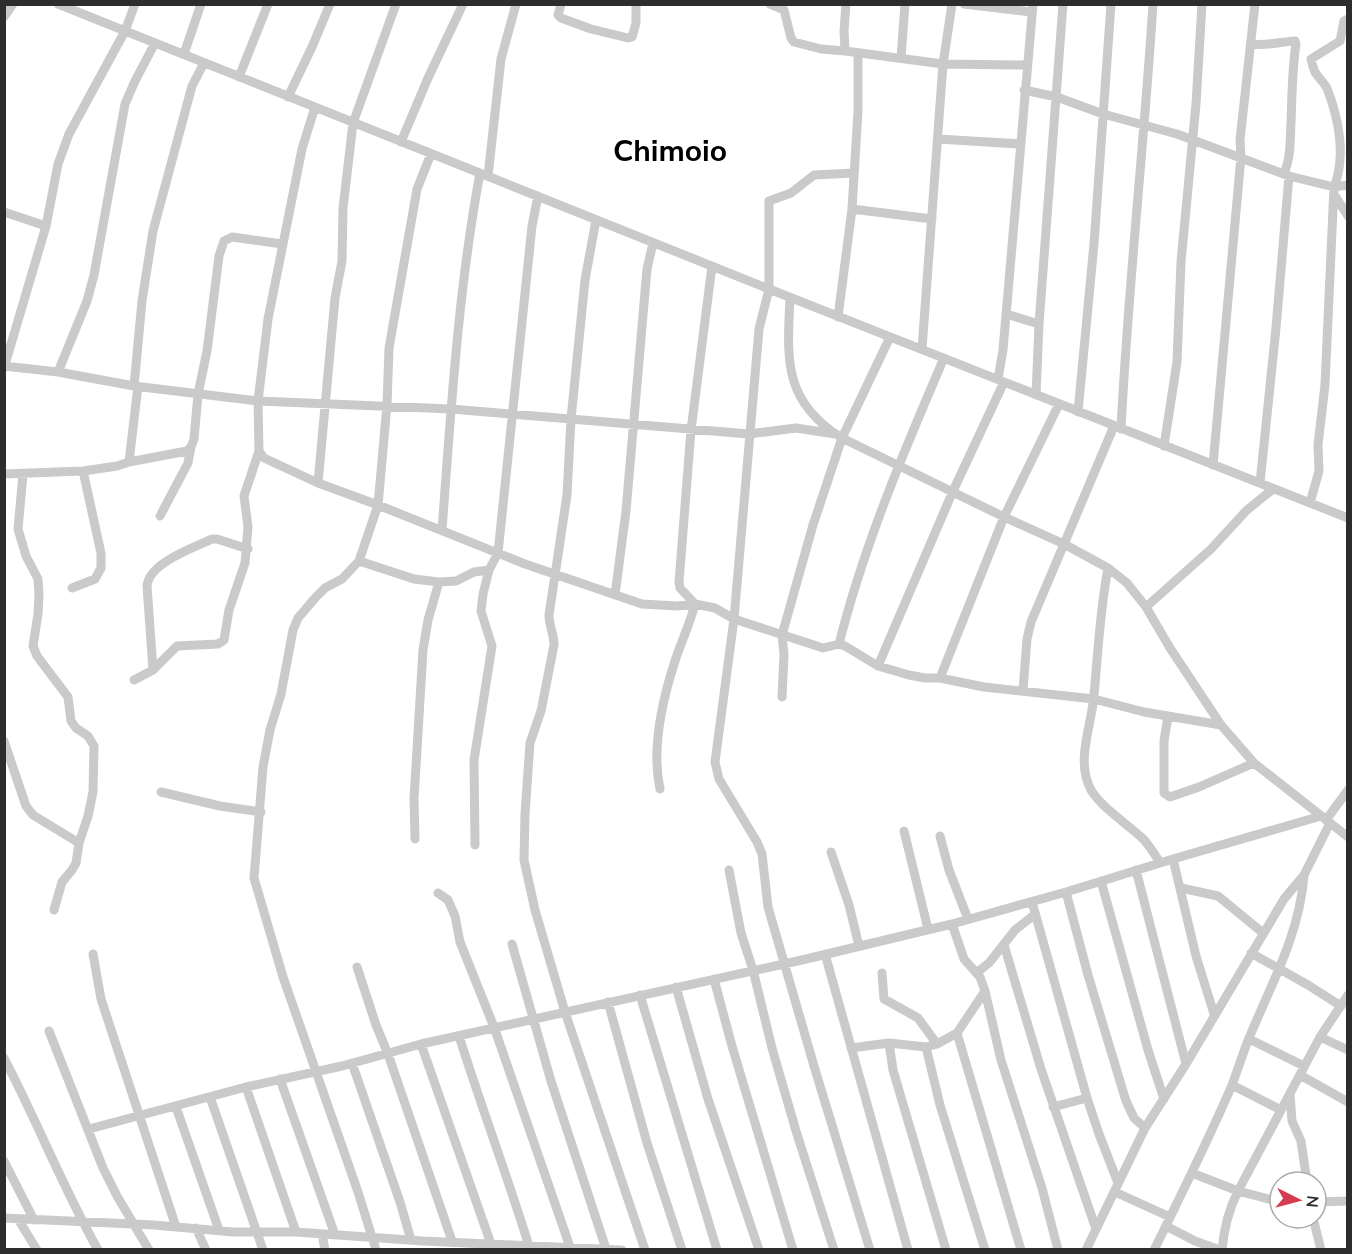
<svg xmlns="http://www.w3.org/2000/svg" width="1352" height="1254" viewBox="0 0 1352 1254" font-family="'Nunito Sans',sans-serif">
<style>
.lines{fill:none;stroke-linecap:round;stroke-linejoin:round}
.minor{stroke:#cacaca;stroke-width:9}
.labels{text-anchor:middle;stroke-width:6;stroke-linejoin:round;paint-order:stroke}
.town-label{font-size:30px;font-weight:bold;fill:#000;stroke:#fff}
</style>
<rect width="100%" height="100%" fill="#fff"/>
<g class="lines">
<path class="minor" d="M58 4 769 289 1348 518
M561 4 558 15 561 18 591 29 628 38 632 37 636 23V4
M770 4 784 10 791 38 794 42 821 49 845 51
M846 4 844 31 845 51 943 64 1026 65
M964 4 1032 12
M4 17 13 4
M1251 44C1267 46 1279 42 1295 41L1296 44C1292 69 1292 98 1291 123 1290 141 1291 157 1284 174
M184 54 201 4
M901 58 905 4
M239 77 268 4
M1024 90 1057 97 1103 114 1177 134 1289 176 1334 187 1348 185
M288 97 312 47 330 4
M315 107 302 149 268 319 258 401 259 451 264 458 318 483 378 505 525 564 642 604 677 606 695 604 715 608 734 619 823 648 839 644 845 646 878 666 909 675 925 678H940L984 687 1094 699 1144 712 1221 725
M938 139 1020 144
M401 142 428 78 463 4
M854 173 814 175 791 193 769 201V289L759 329 734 619 715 762 719 779 757 842 762 854 768 907 814 1066 870 1250
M488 176 501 59 516 4
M1335 196 1348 216
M852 209 932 219
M4 212 46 226
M596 220 585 280 571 419 567 495 549 615C549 626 554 634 554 645L541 711 530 743 525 814 524 860 535 910 565 1012 645 1250
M790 298C787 359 783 402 842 438L1004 517 1064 544 1108 568 1127 583 1146 607 1170 648 1221 725 1254 763 1348 837
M1006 314 1039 324
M838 317 852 209 858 111V53
M922 349 943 64 952 4
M4 366 58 372 134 386 258 401 451 409 749 434 796 428 835 434
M4 368 46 226 58 164 69 134 125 31 135 4
M58 372 87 301 94 275 125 104 135 81 155 43
M998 379 1003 350 1033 4
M134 386 142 301 153 231 192 86 204 63
M1036 395 1039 324 1063 4
M1078 412 1094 244 1111 4
M1121 429C1128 287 1144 146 1153 4
M1164 446 1177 362 1181 262 1196 104 1202 4
M129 462 138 386
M1213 465 1241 157 1240 140 1255 4
M4 474 83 471 117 466 129 462 187 451 191 447 194 439 198 394 207 351 219 256 224 241 232 237 282 244
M23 474 18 529 26 556 38 579 39 594 38 614 33 646 37 656 68 697 71 721 76 728 88 736 94 746 93 792 88 816 79 843 76 863 72 870 62 882 54 910
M318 483 335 298 342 261 343 208 353 123 396 4
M1260 483 1276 328 1289 176
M1310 503 1319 471 1318 445 1325 385 1334 187C1346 157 1339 120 1328 91 1326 84 1319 79 1315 72 1313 68 1312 63 1311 59L1340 41 1344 21 1348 19
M160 516 188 463 191 447
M442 530C451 411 458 291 480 173
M359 561 414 579 439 582 456 581 474 572 489 570
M1108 568C1100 610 1098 652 1094 695 1092 725 1075 761 1091 790 1101 807 1126 823 1141 837 1149 844 1154 854 1160 862
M72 588 95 579 101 568V553L83 471
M615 595 626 511 647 269 653 243
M1146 607 1211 549 1247 510 1273 489
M839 644C864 545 904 451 944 358
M878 666 953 491 1004 382
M153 670 147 586C149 563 193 548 212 539H217L248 549
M940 678 1004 517 1059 404
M134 680 153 670 177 646 218 644 224 640 229 610 245 563 248 527 244 496 259 451
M1023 690 1027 639 1031 622 1114 426
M782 697 784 654 782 635 813 525 842 438 890 337
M1168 716 1164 741V793L1170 797 1199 787 1254 763
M4 741 26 806 33 815 79 843
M660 789C651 748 662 701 675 661 681 642 690 624 695 604L680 588 679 582 691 430 712 266
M161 792 220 806 261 812
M1326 820 1348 790
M904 831 928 929
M940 836 949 870 968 919
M415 839 414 799 423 650 428 620 439 582
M475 845 474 760 492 646 481 611 483 594 489 570 498 553 532 226 538 196
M831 852 849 905 859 946
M1173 859 1196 956 1214 1014
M729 870 741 933 753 970 772 1048 796 1131 834 1250
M1136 870 1186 1064
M1101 881 1148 1050 1164 1099
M1181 888 1218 896 1263 933
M1066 892 1088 975 1126 1101 1134 1118 1145 1128
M438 893 448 900 455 916 460 942 494 1027 570 1247
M1032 902 1087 1098 1099 1134 1118 1183
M952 924 964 959 980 977 985 991 1001 1060 1042 1188 1058 1250
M512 944 551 1081 606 1249
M1004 945 1041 1069 1096 1229
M1251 953 1308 985 1341 1006
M93 954 101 999 176 1227
M825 954 908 1250
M357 967 376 1025 388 1054 452 1241
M882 973 884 999 918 1018 937 1044
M976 973 989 963 1015 930 1034 915
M714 979 732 1046 793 1250
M676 987 708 1099 759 1250
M640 995 717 1250
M608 1002 647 1143 682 1250
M49 1031 103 1168 117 1196 149 1250
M957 1033 1021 1250
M459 1036C481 1106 507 1175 529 1246
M1320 1037 1348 1050
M1249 1039 1304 1066
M889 1043 893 1070 946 1250
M421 1044 491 1244
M926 1047 940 1105 985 1250
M851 1048 889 1043 926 1047 937 1044 957 1033 985 991
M4 1058C37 1121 63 1188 98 1250
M352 1063 400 1202 411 1240
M1300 1075 1348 1102
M280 1079 335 1235
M1232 1085 1281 1110
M246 1087 296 1232
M1290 1094 1292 1121 1301 1141 1307 1182
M210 1097 263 1250
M176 1107 219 1230
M1053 1107 1087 1098
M89 1129 246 1087 342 1066 421 1044 802 960 952 924 1066 892 1173 859 1321 816
M4 1161 34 1220
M1192 1173 1238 1191 1280 1202
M1115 1192 1170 1217
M1316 1202 1348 1201
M4 1218 154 1225 233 1232H296L423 1241 622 1250
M1313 1218 1321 1250
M18 1219 37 1250
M1166 1226 1195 1241 1220 1250
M196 1228 206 1250
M322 1234 325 1250
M376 1250 358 1192 283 977 254 878 263 767 270 730 281 694 293 630 298 618 316 597 325 588 342 579 359 561 378 505 387 405 389 348 417 189 431 154
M1086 1250 1145 1128 1186 1064 1284 899 1304 875 1330 823
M1154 1250C1181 1195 1208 1141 1232 1085 1238 1069 1243 1053 1249 1038 1271 985 1300 933 1304 875
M1222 1250C1224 1228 1228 1211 1238 1191L1320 1037 1348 995"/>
</g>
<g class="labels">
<g class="town-label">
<text x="670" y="161">Chimoio</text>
</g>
</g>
<rect width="1352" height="1254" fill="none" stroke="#2d2d2d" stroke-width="12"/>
<g transform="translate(1298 1200) rotate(96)"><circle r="28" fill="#ffffff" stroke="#ababab" stroke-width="1.5"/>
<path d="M0-4.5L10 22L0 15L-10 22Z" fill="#d63c50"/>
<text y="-9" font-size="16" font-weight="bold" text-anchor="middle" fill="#2d2d2d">N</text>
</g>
</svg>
